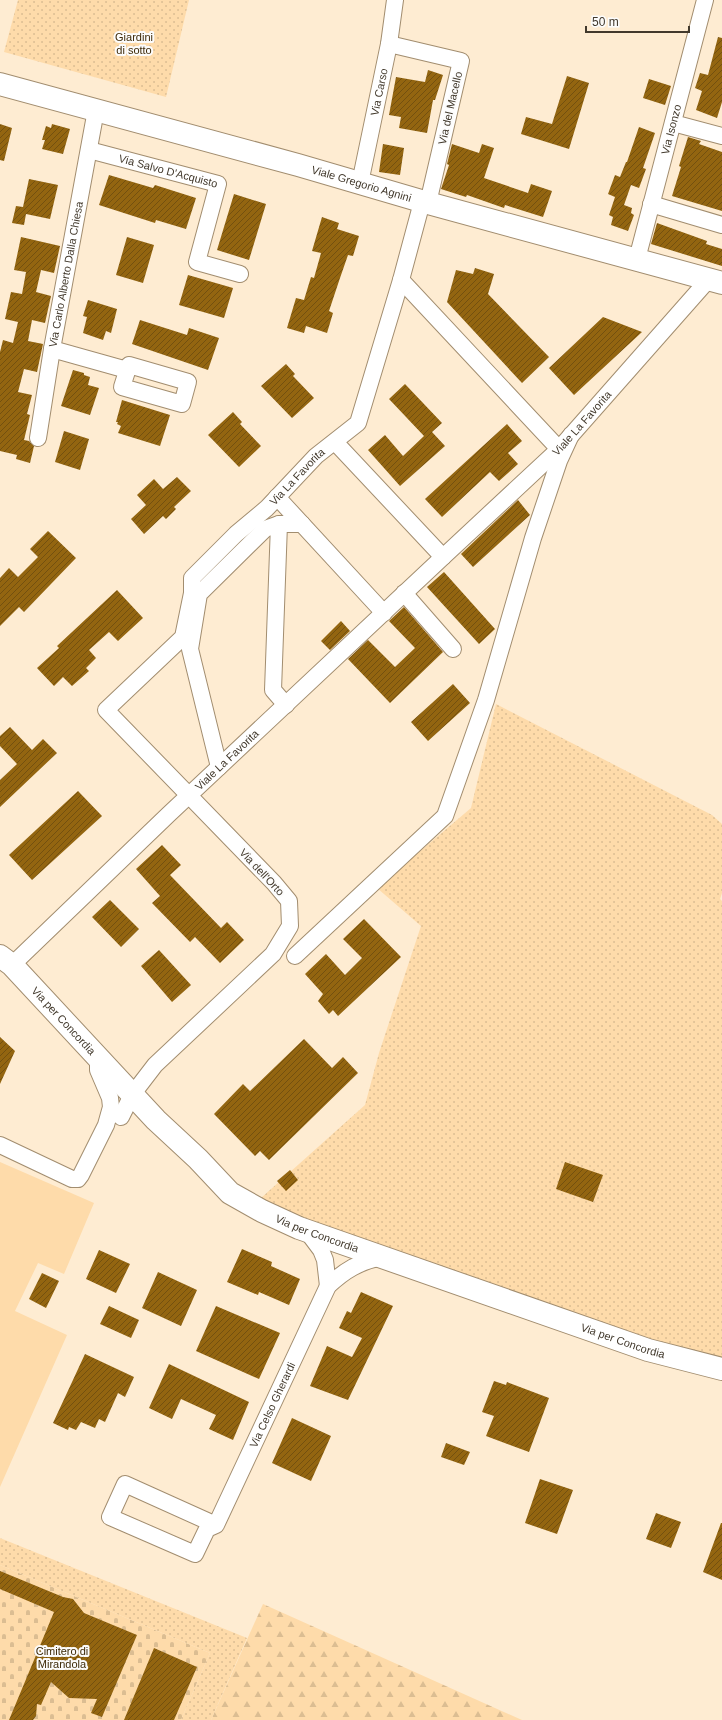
<svg xmlns="http://www.w3.org/2000/svg" width="722" height="1720" viewBox="0 0 722 1720" font-family="Helvetica,sans-serif">
<style>
.grass{fill:#fedbaa}
.forest{fill:url(#forest-firs)}
.cemetery{fill:url(#cemetery-stones)}
.park{fill:url(#park-dots)}
.building{fill:url(#building-hatch)}
.lines{fill:none;stroke-linecap:round;stroke-linejoin:round}
.minor-casing{stroke:#a28d6f;stroke-width:18}
.secondary-casing{stroke:#a28d6f;stroke-width:24}
.primary-casing{stroke:#a28d6f;stroke-width:24}
.minor{stroke:#fff;stroke-width:16}
.secondary{stroke:#fff;stroke-width:22}
.primary{stroke:#fff;stroke-width:22}
.labels{text-anchor:middle;stroke-width:4;stroke-linejoin:round;paint-order:stroke}
.park-label{font-size:11px;fill:#3e2a08;stroke:#fcfcfc}
.street-label{font-size:11px;fill:#42392c;stroke:#fcfcfc}
</style>
<defs>
<pattern id="forest-firs" width="22" height="20" patternUnits="userSpaceOnUse"><rect width="22" height="20" fill="#fedbaa"/><path d="M5 1l3.5 6h-7zM16 11l3.5 6h-7z" fill="#dbbd92"/></pattern>
<pattern id="cemetery-stones" width="16" height="16" patternUnits="userSpaceOnUse"><rect width="16" height="16" fill="#fedbaa"/><path d="M2 7V4a2 2 0 0 1 4 0v3zM10 15v-3a2 2 0 0 1 4 0v3z" fill="#dbbd92"/></pattern>
<pattern id="park-dots" width="8" height="8" patternUnits="userSpaceOnUse"><rect width="8" height="8" fill="#fedbaa"/><path d="M2 2h.1M6 6h.1" fill="none" stroke="#dbbd92" stroke-width="1.8" stroke-linecap="round"/></pattern>
<pattern id="building-hatch" width="6" height="6" patternUnits="userSpaceOnUse"><rect width="6" height="6" fill="#936510"/><path d="M-1 1l2-2M0 6l6-6M5 7l2-2" fill="none" stroke="#73500f"/></pattern>
</defs>
<rect width="100%" height="100%" fill="#feecd2"/>
<path class="grass" d="M0 1162 94 1203 64 1274 38 1263 15 1311 67 1335 0 1487Z"/>
<path class="forest" d="M263 1604 522 1720H211Z"/>
<path class="cemetery" d="M0 1565 210 1653 181 1720H0Z"/>
<path class="park" d="M18 0H189L166 97 4 52Z
M496 704 712 815 722 824V893L720 899 722 901V1362L643 1342 283 1211 261 1198 365 1105 379 1053 421 926 377 888 471 808Z
M0 1538 247 1638 211 1720H181L210 1653 0 1565Z"/>
<path class="building" d="M718 37 722 38V102L717 118 696 110 702 91 695 88 700 73 708 75Z
M428 70 443 75 435 100H433L427 133 399 128 401 117 389 115 396 77 425 82Z
M567 76 589 83 569 149 521 134 526 117 552 124Z
M649 79 671 86 665 105 643 98Z
M0 124 12 128 4 161 0 160Z
M52 124 70 129 63 154 42 149 45 140H42L46 126 51 128Z
M639 127 655 133 643 168 646 169 639 188 631 185 624 205 632 208 631 213 634 215 628 231 611 225 613 217 609 215 615 197 608 194 615 175 620 177 626 162H627Z
M688 137 701 141 699 144 722 152V211L672 196 681 167 679 166Z
M383 144 404 148 400 175 379 172Z
M452 144 479 153 482 144 494 148 484 178 528 193 531 184 552 191 543 217 505 205 504 208 467 195 466 197 441 189 449 165 447 164Z
M109 175 153 188 155 185 196 198 186 229 156 220 155 223 99 205Z
M29 179 58 185 50 219 26 214 24 225 12 223 16 206 23 207Z
M234 194 266 204 249 260 217 250Z
M322 217 339 223 337 229 359 236 353 256 348 255 340 278 329 311 333 313 327 333 306 326 304 333 287 328 296 298 304 300 311 277 314 278 321 253 312 251Z
M657 223 707 241 706 244 722 249V266L651 244Z
M21 237 60 246 54 273 41 270 36 292 51 296 45 323 32 320 28 341 43 344 37 372 24 369 18 392 32 395 27 414 30 415 24 440 29 441 34 446 30 463 16 459 17 455 0 451V352L3 340 13 343 18 322 5 319 11 292 22 294 26 272 14 270Z
M127 237 154 245 143 283 116 275Z
M475 268 494 274 488 294 549 357 522 383 447 302 456 270 473 274Z
M188 275 233 288 224 318 179 305Z
M88 300 117 309 111 333 106 331 103 340 83 333 87 317 83 316Z
M603 317 642 332 574 395 549 368Z
M140 320 187 335 189 328 219 338 208 370 132 344Z
M286 364 295 374 293 376 314 398 292 418 261 386Z
M73 370 84 373V375L90 377 88 385 99 388 90 415 61 406Z
M405 384 442 423 432 432 445 446 400 486 368 450 385 435 403 456 424 436 389 399Z
M122 400 170 415 160 446 118 433 121 426 117 424 118 422H116Z
M233 412 242 422 240 424 261 446 239 467 208 435Z
M507 424 522 441 508 453 518 464 499 481 490 472 442 517 425 499Z
M64 431 89 439 80 470 55 462Z
M177 477 191 491 174 507 176 509 166 519 163 516 144 534 131 519 146 505 137 495 154 479 163 489Z
M518 500 530 515 473 567 461 554Z
M48 531 76 558 24 612 19 607 0 626V578L9 568 18 577 38 557 30 549Z
M444 572 495 629 479 644 427 587Z
M117 590 143 618 118 641 109 632 89 650 96 658 86 668 89 671 72 686 63 677 54 686 37 668 59 648 57 646Z
M404 607 443 652 390 703 348 659 368 640 395 667 415 648 389 621Z
M341 621 350 631 330 650 321 641Z
M453 684 470 703 428 741 411 722Z
M10 727 32 750 43 739 57 753 0 807V780L17 764 0 746V736Z
M78 791 102 816 32 880 9 855Z
M162 845 181 865 170 875 221 928 227 922 244 940 220 963 195 937 190 942 152 903 160 896 136 869Z
M110 900 139 929 121 947 92 917Z
M364 919 401 957 338 1016 333 1010 329 1014 318 1001 323 994 305 974 326 954 345 975 362 958 343 939Z
M159 950 191 985 172 1002 141 966Z
M0 1037 15 1051 0 1084Z
M304 1039 332 1068 343 1057 358 1073 269 1160 260 1151 255 1156 214 1114 243 1084 250 1091Z
M565 1162 603 1175 593 1202 556 1189Z
M290 1170 298 1180 286 1191 277 1181Z
M242 1249 272 1262 271 1266 300 1279 289 1305 259 1292 258 1295 227 1282Z
M99 1250 130 1264 116 1293 86 1279Z
M158 1272 197 1290 181 1326 142 1308Z
M42 1273 59 1281 46 1308 29 1299Z
M361 1292 393 1306 348 1400 310 1386 327 1346 352 1357 362 1338 339 1328 347 1311 351 1313Z
M109 1306 139 1320 131 1338 100 1324Z
M216 1306 280 1333 259 1379 196 1351Z
M85 1354 134 1377 125 1397 118 1393 105 1422 99 1419 95 1428 81 1422 76 1430 69 1427 68 1430 53 1423Z
M169 1364 249 1402 233 1440 209 1429 216 1415 181 1399 172 1419 149 1408Z
M494 1381 506 1385 507 1382 549 1398 529 1452 486 1436 494 1416 482 1412Z
M292 1418 331 1436 311 1481 272 1463Z
M446 1443 470 1452 464 1465 441 1457Z
M540 1479 573 1490 557 1534 525 1523Z
M656 1513 681 1522 671 1548 646 1539Z
M721 1523H722V1580L703 1572Z
M0 1571 63 1597 73 1599 84 1613 137 1635 102 1717 91 1713 97 1699 69 1698 51 1682 41 1705 37 1704 36 1716 33 1720H9L54 1612 0 1589Z
M154 1648 197 1667 174 1720H124Z"/>
<g class="lines">
<defs>
<g id="minor">
<path d="M389 44 461 61 428 203"/>
<path d="M673 123 722 136"/>
<path id="s1" d="M89 150 218 184 197 262 240 274"/>
<path id="s2" d="M360 183 389 44 395 0"/>
<path d="M651 204 722 225"/>
<path id="s3" d="M637 259 705 0"/>
<path d="M401 280 559 449"/>
<path d="M52 349 127 370"/>
<path d="M129 365 188 382 182 404 122 387Z"/>
<path id="s4" d="M38 438 52 349 96 110"/>
<path d="M277 497 384 613"/>
<path id="s5" d="M443 557 559 449 709 279"/>
<path d="M404 593 453 649"/>
<path d="M286 705 273 690 279 524H302"/>
<path d="M219 767 190 649 199 594 265 529 279 524"/>
<path d="M295 956 445 816 486 700 533 538 559 461 571 435"/>
<path id="s6" d="M12 965 169 814 443 557 335 442"/>
<path id="s7" d="M121 1117 132 1095 155 1065 273 954 290 926 289 901 274 883 106 710 183 637 192 593V578L236 534 267 508 316 456 358 423 401 280 422 202"/>
<path d="M0 1145 72 1179H78L81 1175 106 1125 111 1107 110 1098 98 1070V1058"/>
<path d="M306 1230 321 1250 325 1260 328 1286"/>
<path id="s8" d="M216 1525 207 1529 195 1554 110 1517 125 1484 216 1525 328 1286C345 1270 359 1262 382 1257"/>
</g>
<g id="secondary">
<path id="s9" d="M0 84 298 165 428 203 722 283"/>
</g>
<g id="primary">
<path id="s10" d="M0 956 12 965 156 1120 198 1159 230 1193 262 1211 299 1228 648 1350 722 1369"/>
</g>
</defs>
<use href="#minor" class="minor-casing"/>
<use href="#secondary" class="secondary-casing"/>
<use href="#primary" class="primary-casing"/>
<use href="#minor" class="minor"/>
<use href="#secondary" class="secondary"/>
<use href="#primary" class="primary"/>
</g>
<g class="labels">
<g class="park-label">
<text x="134" y="41">Giardini<tspan x="134" dy="13">di sotto</tspan></text>
<text x="62" y="1655">Cimitero di<tspan x="62" dy="13">Mirandola</tspan></text>
</g>
<g class="street-label">
<text dy="4" stroke="none"><textPath href="#s2" startOffset="93">Via Carso</textPath></text>
<text transform="translate(450 108) rotate(-77)" y="4">Via del Macello</text>
<text dy="4" stroke="none"><textPath href="#s3" startOffset="134">Via Isonzo</textPath></text>
<text dy="4" stroke="none"><textPath href="#s1" startOffset="82">Via Salvo D'Acquisto</textPath></text>
<text dy="4" stroke="none"><textPath href="#s9" startOffset="375">Viale Gregorio Agnini</textPath></text>
<text dy="4" stroke="none"><textPath href="#s4" startOffset="166">Via Carlo Alberto Dalla Chiesa</textPath></text>
<text dy="4" stroke="none"><textPath href="#s5" startOffset="193">Viale La Favorita</textPath></text>
<text dy="4" stroke="none"><textPath href="#s7" startOffset="859">Via La Favorita</textPath></text>
<text dy="4" stroke="none"><textPath href="#s6" startOffset="297">Viale La Favorita</textPath></text>
<text transform="translate(262 872) rotate(47)" y="4">Via dell'Orto</text>
<text dy="4" stroke="none"><textPath href="#s10" startOffset="91">Via per Concordia</textPath></text>
<text dy="4" stroke="none"><textPath href="#s10" startOffset="427">Via per Concordia</textPath></text>
<text dy="4" stroke="none"><textPath href="#s10" startOffset="751">Via per Concordia</textPath></text>
<text dy="4" stroke="none"><textPath href="#s8" startOffset="399">Via Celso Gherardi</textPath></text>
</g>
</g>
<path d="M586 26v6h103v-6" fill="none" stroke="#42392c" stroke-width="2"/>
<text x="592" y="26" font-size="12" fill="#42392c" stroke="#fcfcfc" stroke-width="3" paint-order="stroke">50 m</text>
</svg>
